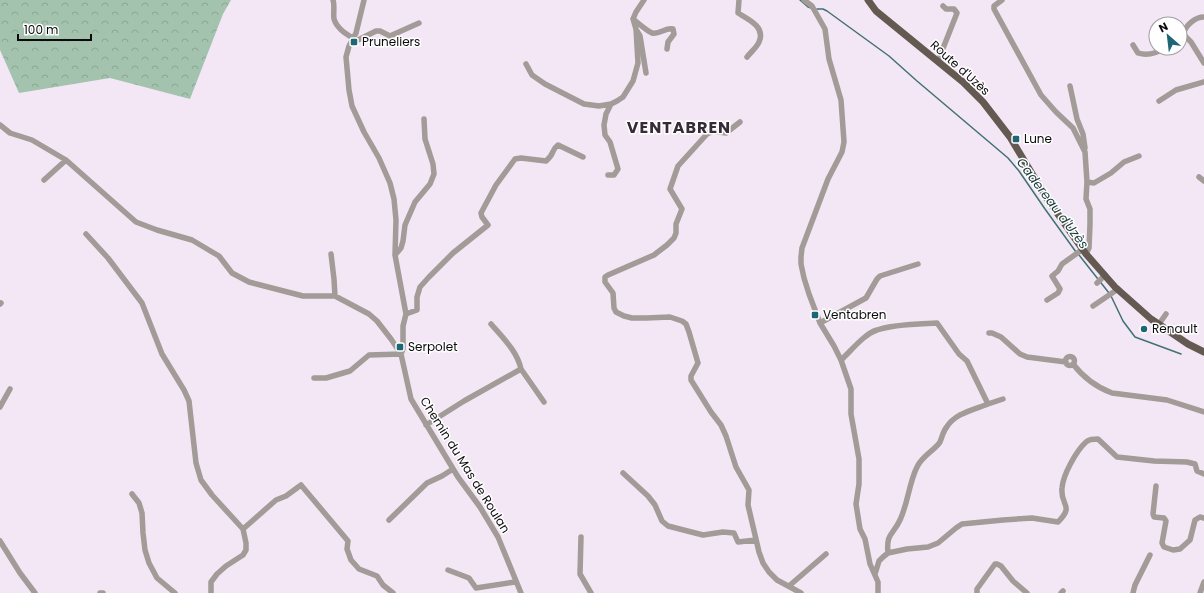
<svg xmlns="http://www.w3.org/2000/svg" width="1204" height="593" viewBox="0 0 1204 593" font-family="Poppins,sans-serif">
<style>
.forest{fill:url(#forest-crowns)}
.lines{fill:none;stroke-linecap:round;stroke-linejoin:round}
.stream{stroke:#407173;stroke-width:1.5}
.minor{stroke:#a29b97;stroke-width:5.5}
.major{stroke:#645a52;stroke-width:7}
.poi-dot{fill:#1d6673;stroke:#fff;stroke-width:1.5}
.labels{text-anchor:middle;stroke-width:3;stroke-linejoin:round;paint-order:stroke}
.poi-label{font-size:12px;fill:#0d0a0e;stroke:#fff;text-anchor:start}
.street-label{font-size:12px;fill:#0d0a0e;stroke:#fff}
.water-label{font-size:13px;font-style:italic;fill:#183b3c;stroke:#fff}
.district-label{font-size:16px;font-weight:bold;letter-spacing:1px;fill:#352c37;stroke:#fff}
</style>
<defs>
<pattern id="forest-crowns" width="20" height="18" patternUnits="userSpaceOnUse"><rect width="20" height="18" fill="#a3c3ae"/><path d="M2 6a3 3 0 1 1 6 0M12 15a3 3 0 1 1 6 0" fill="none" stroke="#8ba694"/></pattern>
</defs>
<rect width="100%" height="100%" fill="#f3e7f5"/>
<path class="forest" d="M0 0H231L223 14 190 99 110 78 19 93 0 50Z"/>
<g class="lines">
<path class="stream" d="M800 0 808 7 811 8
M817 9H823L827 11 889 56 917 81 1008 158 1019 171 1045 209 1076 252
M1079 255 1109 293
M1111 296 1123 321 1135 337 1181 354"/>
<path class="minor" d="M333 0C335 6 333 13 334 19 337 29 349 37 358 40L376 31H380L390 36 419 23
M364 0 356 33 349 46 346 57 349 90 352 106 364 132 379 158 390 183 394 199 396 220 395 255 406 314 403 326V349L401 354 411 399 458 477 480 507 498 537 521 593
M739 0 738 13C748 19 766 27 759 42 757 47 751 52 747 57
M804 0 812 6 825 29 829 59 841 100 844 142 842 152 828 179 802 248 801 257V264L804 278 809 294 820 323 834 346 841 360 851 389V414L859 459V484L856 504 860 529 865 539 870 564 878 582V593
M1002 0 994 6V9L1041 95 1056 112 1073 128 1085 152 1087 182 1086 199 1090 209V224L1089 248 1086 254
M633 19C638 23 647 31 652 33 659 35 666 27 673 29L674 34 668 42 667 49
M637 31 640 36 646 73
M1183 34C1186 25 1195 17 1204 17
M1180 37 1183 34 1191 42 1204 63
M1133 45 1138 53C1147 56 1157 53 1165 48
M938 61 957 13 954 9H946L943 6
M526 64 532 75 545 84 584 104 599 106 611 104 617 101 623 97 633 81 638 63 636 29 633 19 636 12 644 0
M1070 86 1077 119 1083 134 1085 148
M1159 101 1176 90 1204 82
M740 122 726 133 713 131 707 134 678 166 670 189 682 209 676 224V233L674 238 667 245 654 255 608 275 605 277V282L613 293 614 308 616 312 624 316 632 318H646L670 317 682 321 686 324 689 332 698 363 691 376V380L711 412 721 425 726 436 736 467 749 490 748 505 759 552 763 563 769 572 777 580 801 593
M0 125 10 133 32 140 66 160 136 222 157 230 192 240 219 256 232 273 249 282 303 296H335L369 314 377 321 391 339 401 354
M608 175H614L618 169 610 142 605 135 604 125 606 114 611 104
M1199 177 1204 181
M44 180 66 160
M1087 182 1094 183 1111 173 1124 162 1139 156
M86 234 108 258 142 303 162 354 184 390 189 401 196 463 201 480 212 495 243 529 246 543V550L243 555 226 566 217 574 211 582V593
M331 254 334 279 335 296
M395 255 401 248 403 241 405 225 415 202 430 184 434 174 433 164 425 139 424 119
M1097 283 1105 275
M1047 300 1058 293 1060 289 1052 276 1058 271 1062 264 1083 249
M0 304 1 303
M1093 306 1118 289
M406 314 417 310V297L420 287 429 277 453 253 488 225 482 217 481 213 496 185 515 159 521 158 546 161C555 154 551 150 558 145L583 157
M820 323 866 298 877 279 880 276 918 264
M491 324C503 338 517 351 521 369
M1159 324 1166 314
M989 333H992L1001 337 1020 354 1027 357 1066 362
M1065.5 361a4.5 4.5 0 1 1 9 0a4.5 4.5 0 1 1-9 0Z
M841 360C851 351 864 334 877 330 894 324 919 324 937 323L959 354 967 361 988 404 1003 399
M1073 364C1083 377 1096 387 1112 393L1167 400 1204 412
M314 378H326L350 371 369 355 401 354
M0 407 10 389
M426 425 464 401 521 369 544 402
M623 473 648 496 655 505 662 521 668 526 703 535 723 532 734 533 738 542 756 540
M1156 486 1153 514 1154 517 1164 518 1166 521 1162 543 1164 547 1173 550 1180 549 1190 540 1195 520 1200 517 1204 518
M132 494 139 503 142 513 143 533 145 550 149 563 157 578 175 593
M389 520 427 483 442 476 453 469
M243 529 276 500 286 496 301 485 348 541 347 549 351 560 359 569 377 576 383 585 393 593
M581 537 580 574 591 593
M0 541 20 573 35 593
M888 553C886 533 893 535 900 520 908 503 909 483 917 467 922 456 935 450 940 442 942 437 943 432 946 428 955 413 973 410 988 404
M448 570 469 578 476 588 515 582
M875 574 879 561 883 557 888 553 907 549 928 547 938 543 956 528 962 524 1003 520 1032 518 1058 522C1075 505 1060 506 1062 488 1063 475 1076 451 1086 442 1089 439 1093 439 1098 439L1117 457 1154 461 1187 462 1195 464 1197 471 1204 474
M789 586 826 554
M100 593H103
M977 593V589L995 564H997L1001 566 1013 581 1027 593
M1061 593 1063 591
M1133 593 1135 585 1150 555
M1200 593 1204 582"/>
<path class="major" d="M868 0 876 11 963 82 983 102 1010 137 1046 197 1069 230 1086 254 1115 287 1151 319 1188 344 1204 352"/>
</g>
<g class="poi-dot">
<rect x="350" y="38" width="8" height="8" rx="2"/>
<rect x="1012" y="135" width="8" height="8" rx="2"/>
<rect x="811" y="311" width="8" height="8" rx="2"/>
<circle cx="1144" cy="329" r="4"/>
<rect x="396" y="343" width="8" height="8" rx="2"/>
</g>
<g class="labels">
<g class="poi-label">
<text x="362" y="46">Pruneliers</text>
<text x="1024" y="143">Lune</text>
<text x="823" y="319">Ventabren</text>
<text x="1152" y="333">Renault</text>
<text x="408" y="351">Serpolet</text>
</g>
<g class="street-label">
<text transform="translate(960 68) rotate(42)" y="4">Route d'Uzès</text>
<text transform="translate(465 465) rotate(58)" y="4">Chemin du Mas de Roulan</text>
</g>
<g class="water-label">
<text transform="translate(1053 203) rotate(53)" y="5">Cadereau d'Uzès</text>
</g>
<g class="district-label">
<text x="679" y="133">VENTABREN</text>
</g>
</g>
<g transform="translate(1168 36) rotate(332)"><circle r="19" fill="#ffffff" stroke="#9e9d9f"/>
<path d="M0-3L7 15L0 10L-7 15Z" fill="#1d6673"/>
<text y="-6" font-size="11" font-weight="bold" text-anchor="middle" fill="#0d0a0e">N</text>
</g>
<path d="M18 34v6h73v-6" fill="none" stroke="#0d0a0e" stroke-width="2"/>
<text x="24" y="34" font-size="12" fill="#0d0a0e" stroke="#ffffff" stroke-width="3" paint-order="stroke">100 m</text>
</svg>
